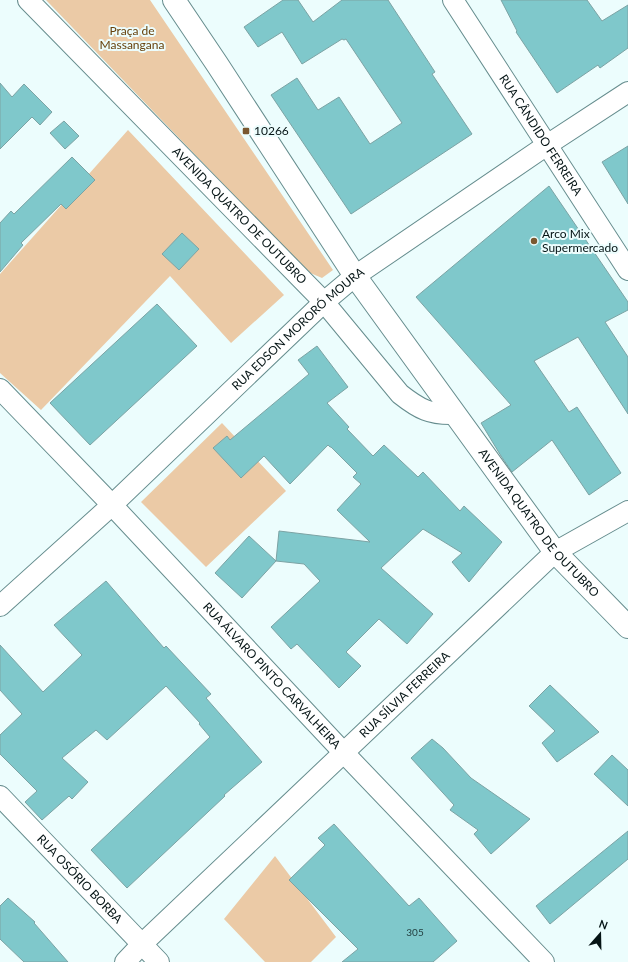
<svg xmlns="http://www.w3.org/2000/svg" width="628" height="962" viewBox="0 0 628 962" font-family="Lato,sans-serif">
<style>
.green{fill:#ebcaa6}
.building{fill:#7fc8cb;stroke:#7ca3a4}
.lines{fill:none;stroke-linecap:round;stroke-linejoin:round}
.minor-casing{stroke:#668d8e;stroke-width:22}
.secondary-casing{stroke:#668d8e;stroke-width:24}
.minor{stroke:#fff;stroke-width:20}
.secondary{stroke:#fff;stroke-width:22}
.poi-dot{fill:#7a5830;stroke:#ecfdfd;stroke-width:1.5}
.labels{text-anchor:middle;stroke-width:4;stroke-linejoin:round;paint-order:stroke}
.number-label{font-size:10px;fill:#244142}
.park-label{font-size:12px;fill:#67410b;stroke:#ecfdfd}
.poi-label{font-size:12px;fill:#051415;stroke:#ecfdfd;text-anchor:start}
.street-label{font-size:12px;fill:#051415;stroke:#ecfdfd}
</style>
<rect width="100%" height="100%" fill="#ecfdfd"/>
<path class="green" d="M46 0H150L333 270 322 278 308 272Z
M128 130 284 295 231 343 170 276 41 410 0 373V274Z
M222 423 286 491 206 567 141 502Z
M275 856 336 937 311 962H265L224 919Z"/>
<path class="building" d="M283 0H298L313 22 342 0H388L435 72 432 74 472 134 351 214 271 95 297 78 318 110 339 97 370 144 402 123 346 39 344 40 342 39 302 64 282 32 258 47 244 27Z
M501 0H587L602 21 628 5V48L600 68 598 65 557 93 516 32 517 31Z
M0 83 12 97 24 84 52 112 40 125 32 117 0 149Z
M64 121 79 136 65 149 50 133Z
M628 146V204L602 162Z
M72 157 95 180 66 209 61 204 21 243 23 245 0 272V223L11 211 14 214Z
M549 186 628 302V310L605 322 628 357V414L578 337 534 361 569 412 577 407 621 473 589 495 552 440 512 472 501 456 481 423 511 405 416 297Z
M182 233 199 249 179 270 162 254Z
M157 304 197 346 90 445 50 403Z
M317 346 348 387 327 403 349 427 347 429 373 456 384 445 418 477 423 472 460 511 464 506 502 542 469 582 452 562 462 553 423 529 381 568 433 614 407 644 379 619 346 652 361 666 339 688 297 644 291 649 271 627 320 581 304 564 276 561 279 531 370 542 337 510 361 484 353 477 357 473 331 447H330L328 445 290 484 264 456 241 478 213 448 227 436 230 440 309 374 298 360Z
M249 536 276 561 242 598 215 573Z
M106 581 164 648 166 646 211 694 206 698 262 762 224 795 225 796 127 888 91 850 210 737 199 724 200 723 166 686 107 740 96 730 62 758 88 782 72 799 69 796 42 820 25 802 37 791 0 754V735L22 714 0 690V645L43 692 82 655 54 625Z
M550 685 599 732 557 762 542 743 555 731 529 706Z
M432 739 443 748 471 778 530 819 491 854 474 834 478 830 450 810 454 805 411 758Z
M612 755 628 770V806L594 774Z
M334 824 409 906 419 898 457 941 433 962H342L358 949 289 880 325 845 318 838Z
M628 831V859L550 924 536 906Z
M8 898 35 922 34 923 68 962H24L0 939V906Z"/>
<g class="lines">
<defs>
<g id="minor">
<path id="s1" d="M28 0 324 302 400 394C419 409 430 415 455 414"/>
<path id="s2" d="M453 0 628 270"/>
<path id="s3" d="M0 389 112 505 344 753 544 962"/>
<path id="s4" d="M0 606 112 505 324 302 355 276 547 145 628 92"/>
<path id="s5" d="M0 796 159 962"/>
<path id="s6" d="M125 962 142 944 555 552 628 511"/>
</g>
<g id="secondary">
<path id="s7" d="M174 0 217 64 355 276 555 552 628 627"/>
</g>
</defs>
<use href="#minor" class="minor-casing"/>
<use href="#secondary" class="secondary-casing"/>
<use href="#minor" class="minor"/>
<use href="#secondary" class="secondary"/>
</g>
<g class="poi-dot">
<rect x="242" y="127" width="8" height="8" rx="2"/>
<circle cx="534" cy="241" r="4"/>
</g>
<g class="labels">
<g class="number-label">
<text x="415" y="936">305</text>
</g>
<g class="park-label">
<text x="132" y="35">Praça de<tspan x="132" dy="14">Massangana</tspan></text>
</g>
<g class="poi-label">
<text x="254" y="135">10266</text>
<text x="542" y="238">Arco Mix<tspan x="542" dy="14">Supermercado</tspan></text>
</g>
<g class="street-label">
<text dy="4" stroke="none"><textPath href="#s2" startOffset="161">RUA CÂNDIDO FERREIRA</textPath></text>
<text dy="4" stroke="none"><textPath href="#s1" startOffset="302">AVENIDA QUATRO DE OUTUBRO</textPath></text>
<text dy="4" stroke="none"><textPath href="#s4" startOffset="407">RUA EDSON MORORÓ MOURA</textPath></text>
<text dy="4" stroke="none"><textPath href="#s7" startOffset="638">AVENIDA QUATRO DE OUTUBRO</textPath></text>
<text dy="4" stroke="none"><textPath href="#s3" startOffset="395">RUA ÁLVARO PINTO CARVALHEIRA</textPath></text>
<text dy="4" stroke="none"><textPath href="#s6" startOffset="387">RUA SÍLVIA FERREIRA</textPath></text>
<text dy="4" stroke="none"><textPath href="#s5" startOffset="115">RUA OSÓRIO BORBA</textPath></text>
</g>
</g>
<g transform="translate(600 934) rotate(20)" stroke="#ecfdfd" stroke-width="3" paint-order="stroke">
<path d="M0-3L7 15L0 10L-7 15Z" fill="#051415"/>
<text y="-6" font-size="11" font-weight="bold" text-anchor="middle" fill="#051415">N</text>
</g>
</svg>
